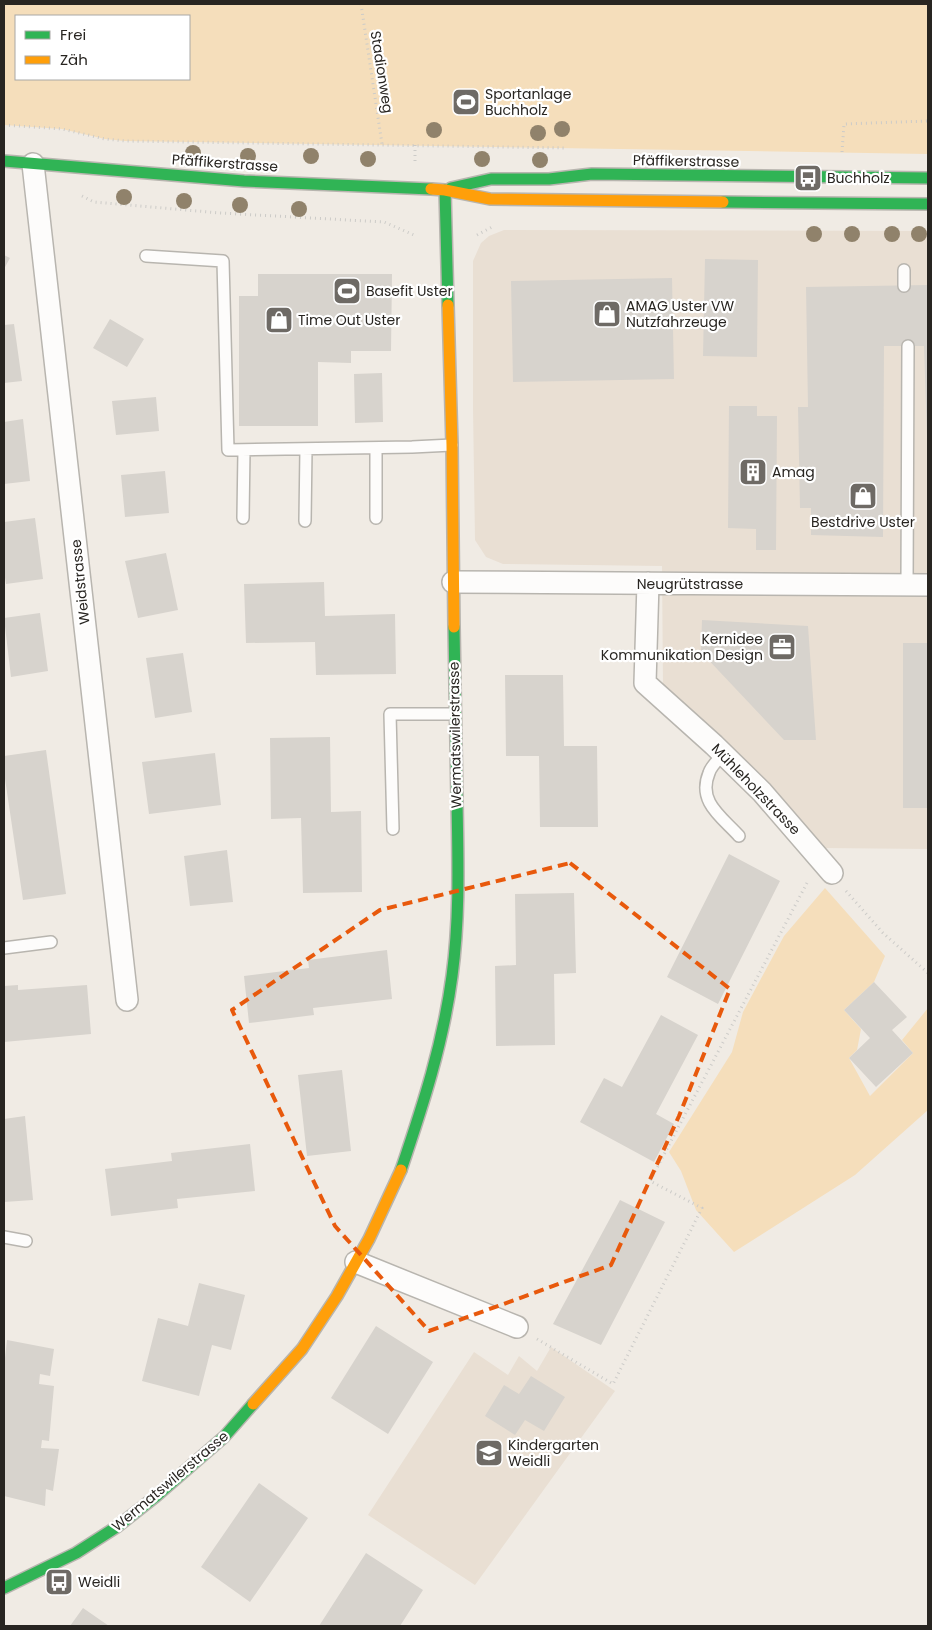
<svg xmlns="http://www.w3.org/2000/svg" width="932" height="1630" viewBox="0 0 932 1630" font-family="Poppins,sans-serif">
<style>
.built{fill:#e9dfd3}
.green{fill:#f5debb;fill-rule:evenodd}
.building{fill:#d7d3cd}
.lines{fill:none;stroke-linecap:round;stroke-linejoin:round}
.lane-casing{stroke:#b8b5af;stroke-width:14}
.street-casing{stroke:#b8b5af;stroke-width:24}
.fast-casing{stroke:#b8b5af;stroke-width:14}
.slow-casing{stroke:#b8b5af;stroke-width:14}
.path{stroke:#cccbc8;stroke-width:3;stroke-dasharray:1 4;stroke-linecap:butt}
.lane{stroke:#fdfcfb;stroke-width:11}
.street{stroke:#fdfcfb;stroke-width:21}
.fast{stroke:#30b455;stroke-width:11}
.slow{stroke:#ff9f0a;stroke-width:11}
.tree{fill:#90826b}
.marked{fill:none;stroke:#e8590c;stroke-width:4;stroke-dasharray:10 6;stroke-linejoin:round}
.labels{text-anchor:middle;stroke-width:4.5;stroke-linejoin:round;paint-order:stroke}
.street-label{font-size:14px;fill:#282521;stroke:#fff}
.poi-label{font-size:14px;fill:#282521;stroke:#fff;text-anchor:start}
</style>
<rect width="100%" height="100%" fill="#f0ebe4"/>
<path class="built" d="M504 230 928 231V849L824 848 663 687 662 566 503 564 486 557 475 540 473 408V261L481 243 489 236Z
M551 1347 615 1391 475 1585 368 1515 474 1352 508 1375 519 1356 537 1371Z"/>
<path class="green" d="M4 4H928V154L125 141 105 139 62 129 4 125ZM16 16H189V79H16Z
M825 888 885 956 874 982 844 1010 861 1029 857 1050 849 1058 870 1096 913 1053 902 1040 928 1008V1110L855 1175 734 1252 696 1210 681 1171 669 1152 732 1052 743 1012 784 936Z"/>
<path class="building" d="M4 255 10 258 4 269Z
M705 259 758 260 757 357 703 356Z
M258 274H392L391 351H351V363L318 362V426H239V296H258Z
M672 278 674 379 513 382 511 281Z
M928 285V436H927L924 346H884L883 537 811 535V508H800L798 407H808L806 287Z
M110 319 144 339 127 367 93 348Z
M14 324 22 381 4 383V325Z
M382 373 383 422 355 423 354 374Z
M156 397 159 431 116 435 112 401Z
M729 406H757V416H777L776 550H756V529L728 528Z
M23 419 30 481 4 484V422Z
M165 471 169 513 125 517 121 475Z
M35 518 43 579 6 584 4 571V522Z
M166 553 178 610 138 618 125 561Z
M324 582 325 616 395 614 396 674 316 675 315 642 246 643 244 584Z
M40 613 48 671 11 677 4 618Z
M702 620 808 626 816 740H784L701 652Z
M903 643H928V808H903Z
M183 653 192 712 155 718 146 658Z
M505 675H563L564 746H597L598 827H540L539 756H506Z
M330 737 331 812 361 811 362 892 303 893 301 818 271 819 270 738Z
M46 750 66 894 23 900 4 772V756Z
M215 753 221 805 149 814 142 762Z
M227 850 233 902 190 906 184 856Z
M729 854 780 881 718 1004 667 977Z
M574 893 576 973 554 974 555 1045 496 1046 495 966 516 965 515 894Z
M387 950 392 999 313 1008 314 1015 249 1023 244 976 309 968 308 960Z
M874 982 907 1017 892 1030 913 1053 876 1087 849 1058 870 1038 844 1010Z
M18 985V990L87 985 91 1034 4 1042V986Z
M661 1015 698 1035 656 1114 674 1124 654 1162 580 1122 604 1078 622 1087Z
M342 1070 351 1151 307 1156 298 1075Z
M25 1116 33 1200 4 1202V1119Z
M250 1144 255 1191 177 1199 178 1208 111 1216 105 1169 172 1161 171 1153Z
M620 1200 665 1222 601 1345 553 1324Z
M199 1283 245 1295 231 1350 212 1345 199 1396 142 1381 158 1318 188 1326Z
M376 1326 433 1362 388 1434 331 1398Z
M7 1340 54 1349 50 1376 40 1374 39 1384 54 1386 49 1441 42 1440 41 1448 59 1449 53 1491 46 1489 45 1506 4 1496V1367Z
M531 1376 565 1397 544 1431 525 1420 515 1435 485 1416 504 1385 519 1394Z
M259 1483 308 1518 250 1602 201 1567Z
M366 1553 423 1590 400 1626H319Z
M83 1608 109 1626H70Z"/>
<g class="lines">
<defs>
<path id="lane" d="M146 256 223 261 228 450 412 447 452 445
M904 270V286
M243 518 244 450
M376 518V448
M305 521 306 449
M907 585 908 346
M723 754C719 759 711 766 709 773 697 802 722 817 739 836
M393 829 390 714H455
M4 948 51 942
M4 1237 26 1241"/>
<path id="street" d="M33 164 127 1000
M453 582 928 585
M648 583 645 683 714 745 762 792 832 873
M356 1262 517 1327"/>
<path id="fast" d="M4 161 244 181 431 189
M451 188 491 179H549L592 174 928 178
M445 190 448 305
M723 202 928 204
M401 1170C423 1105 443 1044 452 976 460 918 458 859 457 801 456 743 455 685 454 627
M4 1588 76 1553 118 1526 155 1497 224 1437 253 1404"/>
<path id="slow" d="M431 189 445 190 490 199 723 202
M448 305 452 445 454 627
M253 1404 302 1349 337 1296 369 1239 401 1170"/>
</defs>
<use href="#lane" class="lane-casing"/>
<use href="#street" class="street-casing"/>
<use href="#fast" class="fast-casing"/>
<use href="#slow" class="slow-casing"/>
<path class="path" d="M361 4 382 144
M4 125 62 129 105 139 125 141 567 148
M415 145V162
M842 152 844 124 928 121
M82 196 94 202 220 213 384 222 414 235
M477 235 492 227
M846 891 883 933 928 973
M537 1339 613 1384 702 1208 650 1181 808 881"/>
<use href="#lane" class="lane"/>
<use href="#street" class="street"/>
<use href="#fast" class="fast"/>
<use href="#slow" class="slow"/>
</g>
<g class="tree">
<circle cx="562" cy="129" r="8"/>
<circle cx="434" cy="130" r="8"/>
<circle cx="538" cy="133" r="8"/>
<circle cx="193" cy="153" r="8"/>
<circle cx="248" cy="156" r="8"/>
<circle cx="311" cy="156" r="8"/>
<circle cx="368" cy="159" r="8"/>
<circle cx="482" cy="159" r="8"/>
<circle cx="540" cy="160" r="8"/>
<circle cx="124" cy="197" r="8"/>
<circle cx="184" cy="201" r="8"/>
<circle cx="240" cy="205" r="8"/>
<circle cx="299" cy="209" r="8"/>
<circle cx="814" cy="234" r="8"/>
<circle cx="852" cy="234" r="8"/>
<circle cx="892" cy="234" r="8"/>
<circle cx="919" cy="234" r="8"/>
</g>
<path class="marked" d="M570 863 730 989 679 1116 611 1265 429 1331 335 1226 232 1010 380 910Z"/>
<defs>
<symbol id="stadium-square" viewBox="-11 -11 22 22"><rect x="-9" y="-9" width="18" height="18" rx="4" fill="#6e6a65" stroke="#fff"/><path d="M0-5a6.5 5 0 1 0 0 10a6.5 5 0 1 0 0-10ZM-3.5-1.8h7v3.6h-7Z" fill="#fff"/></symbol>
<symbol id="bus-square" viewBox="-11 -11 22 22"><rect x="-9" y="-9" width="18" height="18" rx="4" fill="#6e6a65" stroke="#fff"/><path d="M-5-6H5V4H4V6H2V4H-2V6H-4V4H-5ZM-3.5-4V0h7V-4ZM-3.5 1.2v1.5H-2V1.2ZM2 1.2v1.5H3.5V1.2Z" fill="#fff"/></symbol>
<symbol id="shop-square" viewBox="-11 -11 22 22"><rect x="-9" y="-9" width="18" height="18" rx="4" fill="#6e6a65" stroke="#fff"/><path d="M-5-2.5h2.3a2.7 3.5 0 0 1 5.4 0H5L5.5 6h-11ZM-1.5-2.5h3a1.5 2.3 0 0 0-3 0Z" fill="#fff"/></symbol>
<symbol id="building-square" viewBox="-11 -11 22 22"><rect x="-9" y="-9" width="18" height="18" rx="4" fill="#6e6a65" stroke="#fff"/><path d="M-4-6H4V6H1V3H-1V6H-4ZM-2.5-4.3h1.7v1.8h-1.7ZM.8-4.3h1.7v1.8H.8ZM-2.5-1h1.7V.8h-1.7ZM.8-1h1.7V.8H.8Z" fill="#fff"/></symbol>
<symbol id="office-square" viewBox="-11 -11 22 22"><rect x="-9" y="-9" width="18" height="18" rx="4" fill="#6e6a65" stroke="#fff"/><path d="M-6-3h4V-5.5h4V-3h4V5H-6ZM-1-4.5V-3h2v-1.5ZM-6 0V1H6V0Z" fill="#fff"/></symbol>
<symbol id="school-square" viewBox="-11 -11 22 22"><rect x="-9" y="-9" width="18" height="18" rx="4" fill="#6e6a65" stroke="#fff"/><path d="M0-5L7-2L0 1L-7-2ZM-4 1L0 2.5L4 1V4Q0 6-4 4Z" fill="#fff"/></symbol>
</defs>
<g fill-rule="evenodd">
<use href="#stadium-square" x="450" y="86" width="32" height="32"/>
<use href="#bus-square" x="792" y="162" width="32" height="32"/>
<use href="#stadium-square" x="331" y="275" width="32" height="32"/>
<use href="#shop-square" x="591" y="298" width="32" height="32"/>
<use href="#shop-square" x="263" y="304" width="32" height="32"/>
<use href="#building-square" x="737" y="456" width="32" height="32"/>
<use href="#shop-square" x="847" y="480" width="32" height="32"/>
<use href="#office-square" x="766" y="631" width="32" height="32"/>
<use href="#school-square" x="473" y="1437" width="32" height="32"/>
<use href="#bus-square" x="43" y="1566" width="32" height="32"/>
</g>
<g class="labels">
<g class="street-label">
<text transform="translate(382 72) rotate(81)" y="5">Stadionweg</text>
<text transform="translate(686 161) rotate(1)" y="5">Pfäffikerstrasse</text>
<text transform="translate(225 163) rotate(4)" y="5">Pfäffikerstrasse</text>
<text transform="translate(80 582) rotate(-96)" y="5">Weidstrasse</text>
<text x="690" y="589">Neugrütstrasse</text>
<text transform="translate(455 735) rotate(-91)" y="5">Wermatswilerstrasse</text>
<text transform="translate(756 789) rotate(46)" y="5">Mühleholzstrasse</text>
<text transform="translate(170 1481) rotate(-40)" y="5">Wermatswilerstrasse</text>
</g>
<g class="poi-label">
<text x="485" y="99">Sportanlage<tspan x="485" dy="16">Buchholz</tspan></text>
<text x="827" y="183">Buchholz</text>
<text x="366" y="296">Basefit Uster</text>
<text x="626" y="311">AMAG Uster VW<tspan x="626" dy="16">Nutzfahrzeuge</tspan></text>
<text x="298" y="325">Time Out Uster</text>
<text x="772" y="477">Amag</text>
<text x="863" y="527" text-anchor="middle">Bestdrive Uster</text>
<text x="763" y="644" text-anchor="end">Kernidee<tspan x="763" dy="16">Kommunikation Design</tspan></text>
<text x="508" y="1450">Kindergarten<tspan x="508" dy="16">Weidli</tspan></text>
<text x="78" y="1587">Weidli</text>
</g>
</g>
<rect width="932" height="1630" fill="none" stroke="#282521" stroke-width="10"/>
<rect x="15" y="15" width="175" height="65" fill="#ffffff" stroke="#a9a8a6"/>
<rect x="25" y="31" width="25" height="8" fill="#30b455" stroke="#a9a8a6"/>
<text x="60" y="40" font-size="15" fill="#282521">Frei</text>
<rect x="25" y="56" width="25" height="8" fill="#ff9f0a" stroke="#a9a8a6"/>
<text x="60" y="65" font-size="15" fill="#282521">Zäh</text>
</svg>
